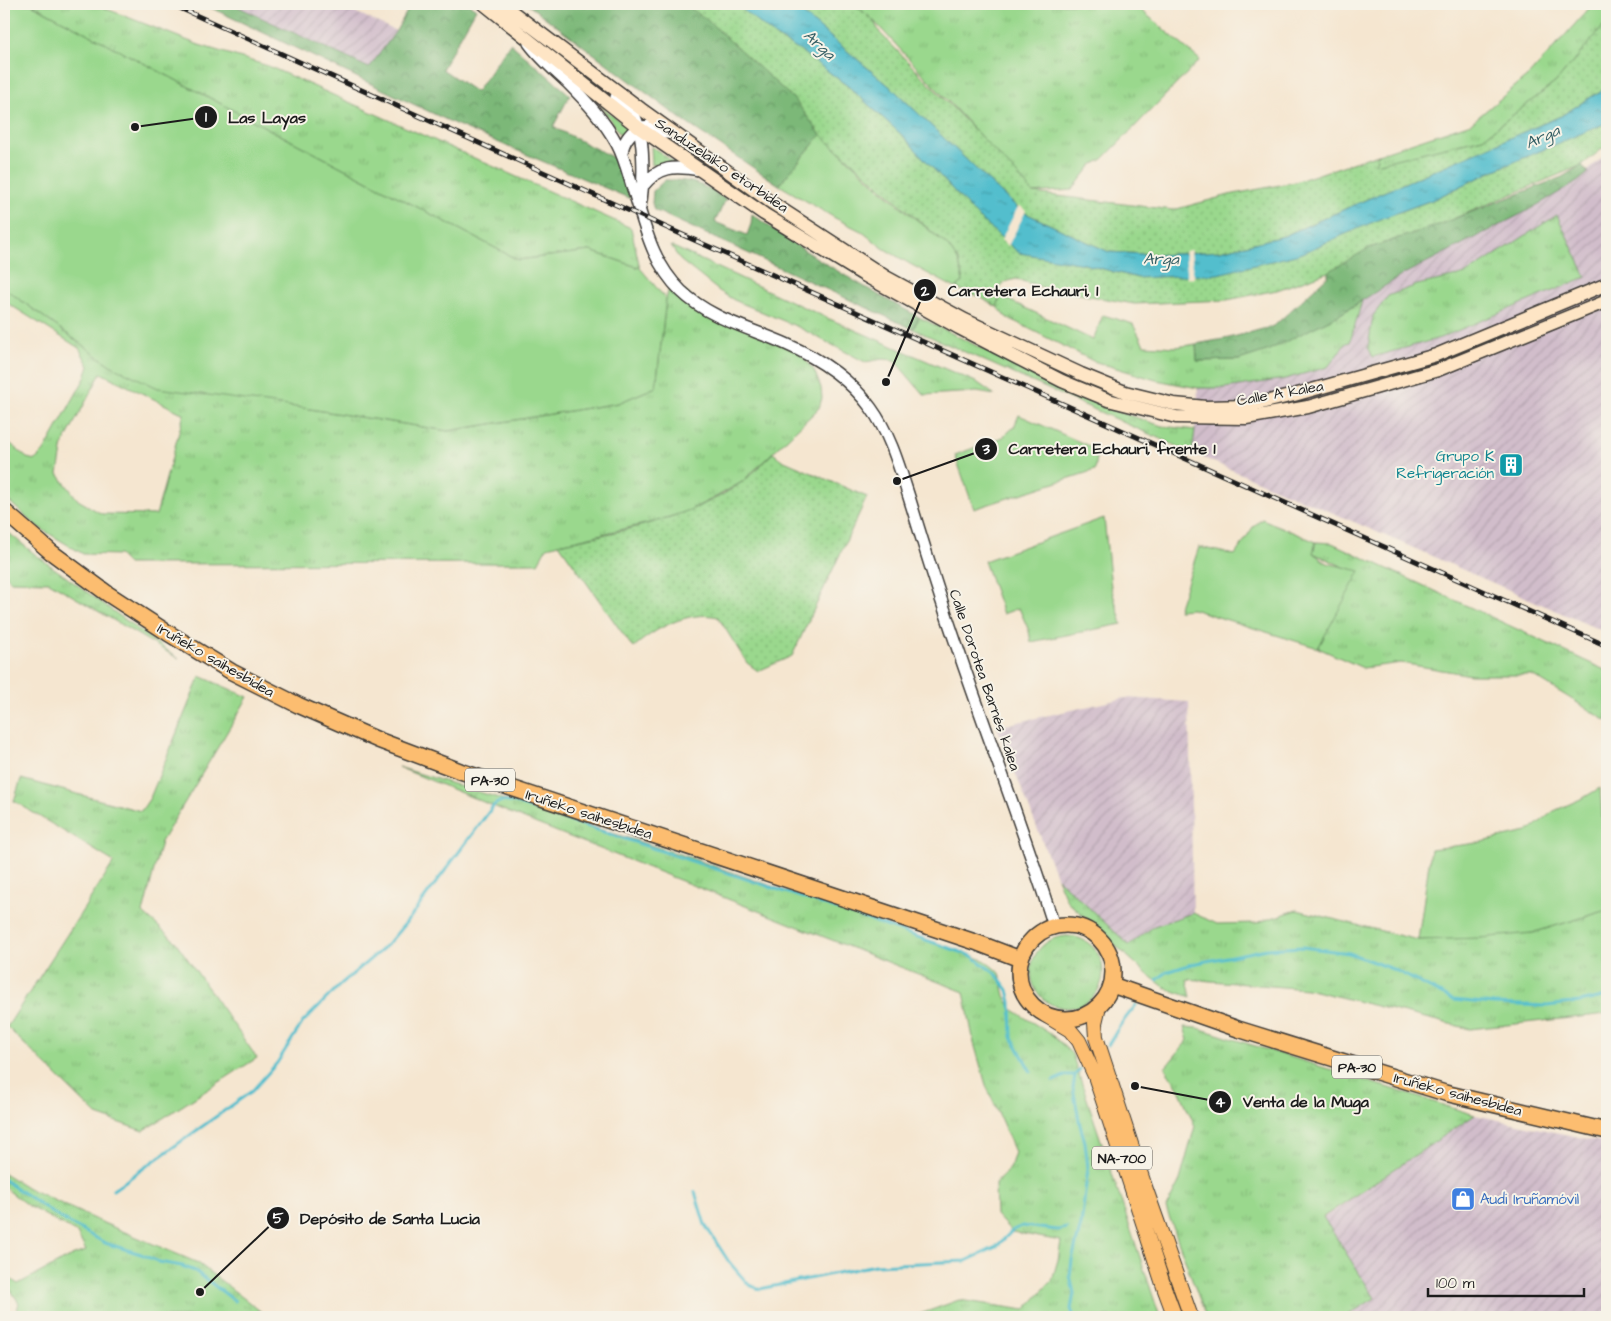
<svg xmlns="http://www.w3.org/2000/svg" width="1611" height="1321" viewBox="0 0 1611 1321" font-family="'Architects Daughter',sans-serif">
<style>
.industrial{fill:url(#industrial-furrows)}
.grass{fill:url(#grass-tufts);stroke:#5b7a54;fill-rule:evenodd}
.forest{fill:url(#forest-crowns);stroke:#4c6a4a}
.park{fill:url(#park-dots);stroke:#5b7a54}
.garden{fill:#9ad88d;stroke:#5b7a54}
.water{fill:url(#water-ripples);stroke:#376d74}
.pier{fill:#f5e6d0}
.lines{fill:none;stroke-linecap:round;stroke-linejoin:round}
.stream{stroke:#52becd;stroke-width:3}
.tertiary-casing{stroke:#3d3a37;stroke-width:14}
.secondary-casing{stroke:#3d3a37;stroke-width:15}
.primary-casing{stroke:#3d3a37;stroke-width:16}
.trunk-casing{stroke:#3d3a37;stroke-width:18}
.tertiary{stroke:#fff;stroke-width:11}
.secondary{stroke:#fee5c5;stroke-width:12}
.primary{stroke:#fcbd6f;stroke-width:14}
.trunk{stroke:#fcbd6f;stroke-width:15}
.rail-casing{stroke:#1c1c1c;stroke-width:5}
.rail{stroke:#f7f3e8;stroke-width:3;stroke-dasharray:9;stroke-linecap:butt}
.labels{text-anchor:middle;stroke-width:4;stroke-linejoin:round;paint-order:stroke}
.shield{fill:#f7f3e8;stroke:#5e5c59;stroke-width:1}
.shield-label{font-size:14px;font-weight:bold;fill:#1c1c1c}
.street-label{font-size:15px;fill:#1c1c1c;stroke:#f7f3e8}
.culture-label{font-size:15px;fill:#0d838f;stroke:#f7f3e8;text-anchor:end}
.shop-label{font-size:15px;fill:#366cbe;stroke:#f7f3e8;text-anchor:start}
.water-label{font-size:16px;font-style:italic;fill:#325d63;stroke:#f7f3e8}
.leader{fill:none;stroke:#1c1c1c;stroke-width:2}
.callout-dot{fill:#1c1c1c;stroke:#f7f3e8;stroke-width:2}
.mark-label{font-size:15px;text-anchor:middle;font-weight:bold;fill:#fff}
.callout-label{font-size:16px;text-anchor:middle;font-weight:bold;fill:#1c1c1c;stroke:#f7f3e8;stroke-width:4;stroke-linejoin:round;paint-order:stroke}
</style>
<defs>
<pattern id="industrial-furrows" width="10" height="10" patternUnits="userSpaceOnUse" patternTransform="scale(1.25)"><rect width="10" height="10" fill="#d1bdcb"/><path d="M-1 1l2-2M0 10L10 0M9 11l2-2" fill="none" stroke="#b3a2ae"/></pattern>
<pattern id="grass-tufts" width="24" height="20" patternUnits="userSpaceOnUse" patternTransform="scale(1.25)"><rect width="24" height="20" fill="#9ad88d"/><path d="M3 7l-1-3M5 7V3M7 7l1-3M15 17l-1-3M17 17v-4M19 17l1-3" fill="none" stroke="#84b979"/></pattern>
<pattern id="forest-crowns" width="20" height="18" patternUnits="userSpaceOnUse" patternTransform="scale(1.25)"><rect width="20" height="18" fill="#7bb878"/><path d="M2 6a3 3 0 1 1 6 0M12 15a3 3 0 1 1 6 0" fill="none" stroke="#649562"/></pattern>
<pattern id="park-dots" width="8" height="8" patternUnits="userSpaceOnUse" patternTransform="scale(1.25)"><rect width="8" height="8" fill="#9ad88d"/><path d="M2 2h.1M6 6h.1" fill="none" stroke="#84b979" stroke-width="1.8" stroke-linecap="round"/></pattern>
<pattern id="water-ripples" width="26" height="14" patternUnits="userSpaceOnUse" patternTransform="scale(1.25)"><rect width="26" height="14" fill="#52becd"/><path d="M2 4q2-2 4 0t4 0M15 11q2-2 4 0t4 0" fill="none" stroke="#439aa6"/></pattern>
</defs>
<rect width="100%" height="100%" fill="#f7f3e8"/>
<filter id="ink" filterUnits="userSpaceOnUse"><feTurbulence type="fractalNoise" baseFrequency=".02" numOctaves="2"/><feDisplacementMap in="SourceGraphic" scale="10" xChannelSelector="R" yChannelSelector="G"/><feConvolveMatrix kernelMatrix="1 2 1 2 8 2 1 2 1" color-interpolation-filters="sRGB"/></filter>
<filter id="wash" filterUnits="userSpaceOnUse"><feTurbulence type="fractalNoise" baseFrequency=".0096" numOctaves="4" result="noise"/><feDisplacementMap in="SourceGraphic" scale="20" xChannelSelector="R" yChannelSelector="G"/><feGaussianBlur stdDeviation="1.12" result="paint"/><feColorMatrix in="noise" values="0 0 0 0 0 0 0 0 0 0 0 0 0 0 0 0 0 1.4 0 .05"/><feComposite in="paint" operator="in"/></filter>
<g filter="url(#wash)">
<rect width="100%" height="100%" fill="#f5e6d0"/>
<path class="industrial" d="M232 4H338L396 31 369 68Z
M1607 153V633L1338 515 1192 453 1198 406 1197 361 1268 351 1587 171Z
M1125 698 1189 702 1193 913 1154 926 1129 945 1057 878 997 727Z
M1475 1115 1607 1143V1317H1345L1375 1298 1323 1218Z"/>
<path class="grass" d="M31 4H94L199 45 268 66 631 228 640 268 590 251 518 260Z
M854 4H1134L1200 60 1103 159 1092 165 1072 190 1033 193 873 20Z
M1593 4H1607V22L1556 82 1483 138 1374 165 1378 154 1471 123 1530 74Z
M600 105 628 128 621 136Z
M651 146 675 163 652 165Z
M1557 215 1586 277 1440 338 1373 357 1368 347 1373 316 1388 296 1417 285 1466 274Z
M671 246 825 317 978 383 995 395 977 392 924 395 894 360 883 359 865 362 798 327 734 300 719 291 680 260Z
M671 281 720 318 797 350 814 370 821 388 822 398 819 408 742 482 714 498 686 512 649 523 547 547 538 563 128 564 119 555 83 554 38 527 4 497V438L27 458 35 460 44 451 85 378 89 366 79 348 4 301V288L110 365 310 409 448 431 618 403 656 387 666 299ZM101 373 184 414 156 515 102 514 78 500 58 474 63 444Z
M1000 296 1093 340 1103 315 1133 324 1144 345 1176 347 1196 344 1198 361 1239 360 1339 315 1362 301 1350 342 1346 343 1328 367 1285 379 1225 388H1198L1156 380 1093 361 1006 317 997 307Z
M919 317 1045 380 1119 412 1162 426 1195 430 1192 453 913 329Z
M4 529 32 552 179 659 49 582 10 581 4 570Z
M1316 542 1332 543 1607 671V721L1532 675H1471L1401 663 1363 668 1318 648 1357 573 1313 553Z
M200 676 248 697 161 842 143 913 175 941 257 1058 143 1131 97 1115 7 1027 114 862 14 801 21 779 141 811 150 798Z
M398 767 680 854 984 960 1000 973 1005 996 1013 1010 1052 1035 1072 1054 1160 1317H912L959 1300 1025 1310 1052 1280 1058 1260 1061 1241 1012 1232 996 1215 995 1184 1010 1168 1015 1152 986 1085 974 1043 964 992 537 824Z
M1057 878 1129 945 1154 926 1193 913 1217 924 1256 923 1297 910 1418 940 1532 933 1607 910V1014L1470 1029 1307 989 1187 979 1191 997 1167 989 1147 974 1067 901Z
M1031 972a36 36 0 1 1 72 0a36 36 0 1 1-72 0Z
M1184 1027 1198 1028 1475 1115 1323 1217 1375 1298 1345 1317H1206L1166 1208 1180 1180 1195 1126 1178 1087 1165 1068 1188 1040Z
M4 1173 28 1188 94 1219 198 1263 268 1317H15L19 1303 9 1287 4 1283V1275L18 1284 74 1255 86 1251 77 1233 27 1205 4 1187Z"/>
<path class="forest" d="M203 4H232L369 68 396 31 411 4H469L476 9 442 69 476 92 510 43 570 95 553 127 614 158 631 199 455 124Z
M527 4H690L795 100 821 135 779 185 685 122Z
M1582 165 1588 173 1577 182 1527 211 1404 274 1339 315 1267 351 1239 360 1197 361 1196 344 1229 338 1274 326 1328 276V272L1333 264 1369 248 1443 223 1562 177Z
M665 180C696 180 701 184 726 199L715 222 747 235 751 224 752 214C805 253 861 286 919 317L913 329 654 210 652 203 653 191Z"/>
<path class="park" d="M684 4H736L742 8 776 37 802 52 849 87 904 137 979 218 1084 264 1138 278 1380 219 1432 200 1495 170 1604 124 1607 121V145L1582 165 1443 223 1369 248 1328 272 1277 290 1227 300 1134 304 1045 288 1016 279 1005 282 998 290 1000 296 997 307 978 296 955 288 963 282 959 262 948 246 821 135 795 100 706 19Z
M791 4H854L873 20 880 33 1015 172 1033 193 1173 210 1229 195 1295 182 1378 154 1375 164 1483 138 1556 82 1607 22V87L1561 116 1379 194 1284 236 1220 251 1159 255 1109 252 1023 212 1001 193 894 90Z
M773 453 782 460 867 497 792 656 758 671 747 663 718 617C689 610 655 628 633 648L559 544C617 532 694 518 742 482 753 474 763 462 773 453Z"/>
<path class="garden" d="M4 4H31L518 260 590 251 640 268 666 299 656 387 618 403 448 431 310 409 158 388 110 365 4 288Z
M821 135 879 188 948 246 959 262 963 282 955 288 910 264 883 248 861 231 835 218 779 185Z
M1019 415 1098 450 1095 470 974 509 955 455 1003 437 1014 427Z
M1104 518 1111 587 1122 624 1031 642 1029 631 1019 608 1003 614 984 561Z
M1262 519 1316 542 1313 553 1327 563 1360 571 1318 648 1192 609 1178 610 1199 547 1235 555 1253 527Z
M1600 788 1607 888V910L1532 933 1480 938 1418 940 1431 849 1477 843 1527 832 1554 811 1583 798Z"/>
<path class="water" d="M736 4H791L894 90 1001 193 1023 212 1109 252 1159 255 1220 251 1284 236 1379 194 1561 116 1607 87V121L1604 124 1495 170 1432 200 1380 219 1300 254 1218 274 1138 278 1084 264 1019 253 979 218 904 137 849 87 802 52 776 37Z"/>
<path class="pier" d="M1019 205 1026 211 1008 246 1001 240Z
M1191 250 1194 278H1187L1185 251Z"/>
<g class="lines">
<path class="stream" d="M1157 980 1167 972 1192 964 1267 949 1302 947 1349 953 1395 970 1453 1000 1494 1004 1547 1006 1580 1002 1607 996
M1108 1045 1121 1024 1136 1005
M1053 1081 1067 1075H1075
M4 1180 62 1219 105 1243 141 1254 159 1262 182 1266 195 1271 235 1301
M113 1190 252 1091 277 1063 303 1022 341 984 387 945 409 919 494 805 501 801 516 803 846 912 972 956 996 974 1008 990 1011 1002 1012 1037 1031 1072
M695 1192 705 1225 729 1262 749 1285 760 1289 875 1265 966 1261 996 1247 1013 1230 1022 1226 1058 1230 1067 1228
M1074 1317 1071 1309 1074 1293 1070 1276 1072 1260 1081 1225 1088 1168 1085 1142 1080 1125 1073 1088 1075 1075 1080 1069"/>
</g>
</g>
<g filter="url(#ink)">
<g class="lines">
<defs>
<path id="tertiary" d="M529 43C540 58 553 69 567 82 586 101 604 120 617 144 626 161 629 178 635 195 646 231 653 263 681 291 710 319 750 328 786 344 818 358 850 379 871 408 890 434 899 466 909 497 920 533 931 569 943 605 978 712 1020 818 1054 926
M616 97C623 103 631 109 635 117 645 137 644 185 640 207
M622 153C623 141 630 134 638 127L656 126 666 133
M642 187C659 165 675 166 700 170"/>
<path id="secondary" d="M484 4 638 127 764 214 862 274 959 328 1062 381 1108 400 1176 417 1246 418 1308 407 1438 370 1607 301
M502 4 641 109 769 201 886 277 965 320 1081 374 1125 392 1174 404 1206 407 1248 406 1294 395 1436 355 1607 284"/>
<path id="primary" d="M1099 1006 1095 1023 1096 1037 1144 1184 1191 1317
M1045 1015 1070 1030 1079 1041 1095 1076 1165 1290 1175 1317"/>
<path id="trunk" d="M4 511 51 552 108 594 168 633 232 672 298 705 378 740 460 771 978 943 1020 959
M1019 972a47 47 0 1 1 94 0a47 47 0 1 1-94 0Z
M1112 985 1238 1029 1445 1093 1607 1131"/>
</defs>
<use href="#tertiary" class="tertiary-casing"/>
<use href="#secondary" class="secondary-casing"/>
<use href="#primary" class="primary-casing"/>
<use href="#trunk" class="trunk-casing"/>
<use href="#tertiary" class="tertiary"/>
<use href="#secondary" class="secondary"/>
<use href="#primary" class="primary"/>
<use href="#trunk" class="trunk"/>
<defs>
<path id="rail" d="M171 4 674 231 1607 646"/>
</defs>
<use href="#rail" class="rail-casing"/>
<use href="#rail" class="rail"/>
</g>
</g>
<defs>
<symbol id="building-square" viewBox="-11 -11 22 22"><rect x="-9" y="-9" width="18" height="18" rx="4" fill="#0f9aa8" stroke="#f7f3e8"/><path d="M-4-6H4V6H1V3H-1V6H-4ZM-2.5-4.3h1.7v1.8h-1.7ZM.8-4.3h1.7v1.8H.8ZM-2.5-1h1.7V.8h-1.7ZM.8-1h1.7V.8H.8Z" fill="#fff"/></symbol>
<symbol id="shop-square" viewBox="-11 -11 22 22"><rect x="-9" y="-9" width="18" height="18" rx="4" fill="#3f7fe0" stroke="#f7f3e8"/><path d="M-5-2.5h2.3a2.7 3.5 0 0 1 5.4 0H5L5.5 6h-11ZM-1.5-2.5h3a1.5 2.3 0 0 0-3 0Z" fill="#fff"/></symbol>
</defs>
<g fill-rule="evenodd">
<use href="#building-square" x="1497" y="451" width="28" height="28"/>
<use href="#shop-square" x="1449" y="1185" width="28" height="28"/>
</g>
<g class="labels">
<g class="shield">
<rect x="465" y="768.5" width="50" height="23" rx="4"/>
<rect x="1332" y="1055.5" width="50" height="23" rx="4"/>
<rect x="1092" y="1146.5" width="60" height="23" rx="4"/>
</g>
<g class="shield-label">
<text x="490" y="785">PA-30</text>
<text x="1357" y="1072">PA-30</text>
<text x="1122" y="1163">NA-700</text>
</g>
<g class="street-label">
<text transform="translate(722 165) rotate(34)" y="5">Sanduzelaiko etorbidea</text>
<text transform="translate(1280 393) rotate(-10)" y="5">Calle A kalea</text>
<text transform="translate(216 660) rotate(30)" y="5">Iruñeko saihesbidea</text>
<text transform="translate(985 680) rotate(71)" y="5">Calle Dorotea Barnés kalea</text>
<text transform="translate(589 814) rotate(18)" y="5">Iruñeko saihesbidea</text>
<text transform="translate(1458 1094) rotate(15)" y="5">Iruñeko saihesbidea</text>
</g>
<g class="culture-label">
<text x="1494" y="461">Grupo K<tspan x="1494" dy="17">Refrigeración</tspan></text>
</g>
<g class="shop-label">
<text x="1480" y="1204">Audi Iruñamóvil</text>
</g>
<g class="water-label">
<text transform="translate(820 44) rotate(42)" y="6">Arga</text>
<text transform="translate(1542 136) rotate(-24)" y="6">Arga</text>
<text transform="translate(1161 258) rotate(1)" y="6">Arga</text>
</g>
</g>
<path class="leader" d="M135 127L206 117M886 382L925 290M897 481L986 449M1135 1086L1220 1102M200 1292L278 1218"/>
<g class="callout-dot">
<circle cx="135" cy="127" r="5"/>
<circle cx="886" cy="382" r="5"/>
<circle cx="897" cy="481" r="5"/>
<circle cx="1135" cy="1086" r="5"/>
<circle cx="200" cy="1292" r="5"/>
<circle cx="206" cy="117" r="12"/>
<circle cx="925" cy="290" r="12"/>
<circle cx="986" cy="449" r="12"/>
<circle cx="1220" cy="1102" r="12"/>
<circle cx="278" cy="1218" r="12"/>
</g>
<g class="mark-label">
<text x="206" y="122">1</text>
<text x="925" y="296">2</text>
<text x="986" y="454">3</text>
<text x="1220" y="1107">4</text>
<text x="278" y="1223">5</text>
</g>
<g class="callout-label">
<text x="267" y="123">Las Layas</text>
<text x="1023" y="296">Carretera Echauri, 1</text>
<text x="1112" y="454">Carretera Echauri, frente 1</text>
<text x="1306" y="1107">Venta de la Muga</text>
<text x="390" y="1224">Depósito de Santa Lucia</text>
</g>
<rect width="1611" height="1321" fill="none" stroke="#f7f3e8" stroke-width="20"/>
<path d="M1428 1288v8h156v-8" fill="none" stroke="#1c1c1c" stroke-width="2.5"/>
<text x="1436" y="1288" font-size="15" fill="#1c1c1c" stroke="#f7f3e8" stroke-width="4" paint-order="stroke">100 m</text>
</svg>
